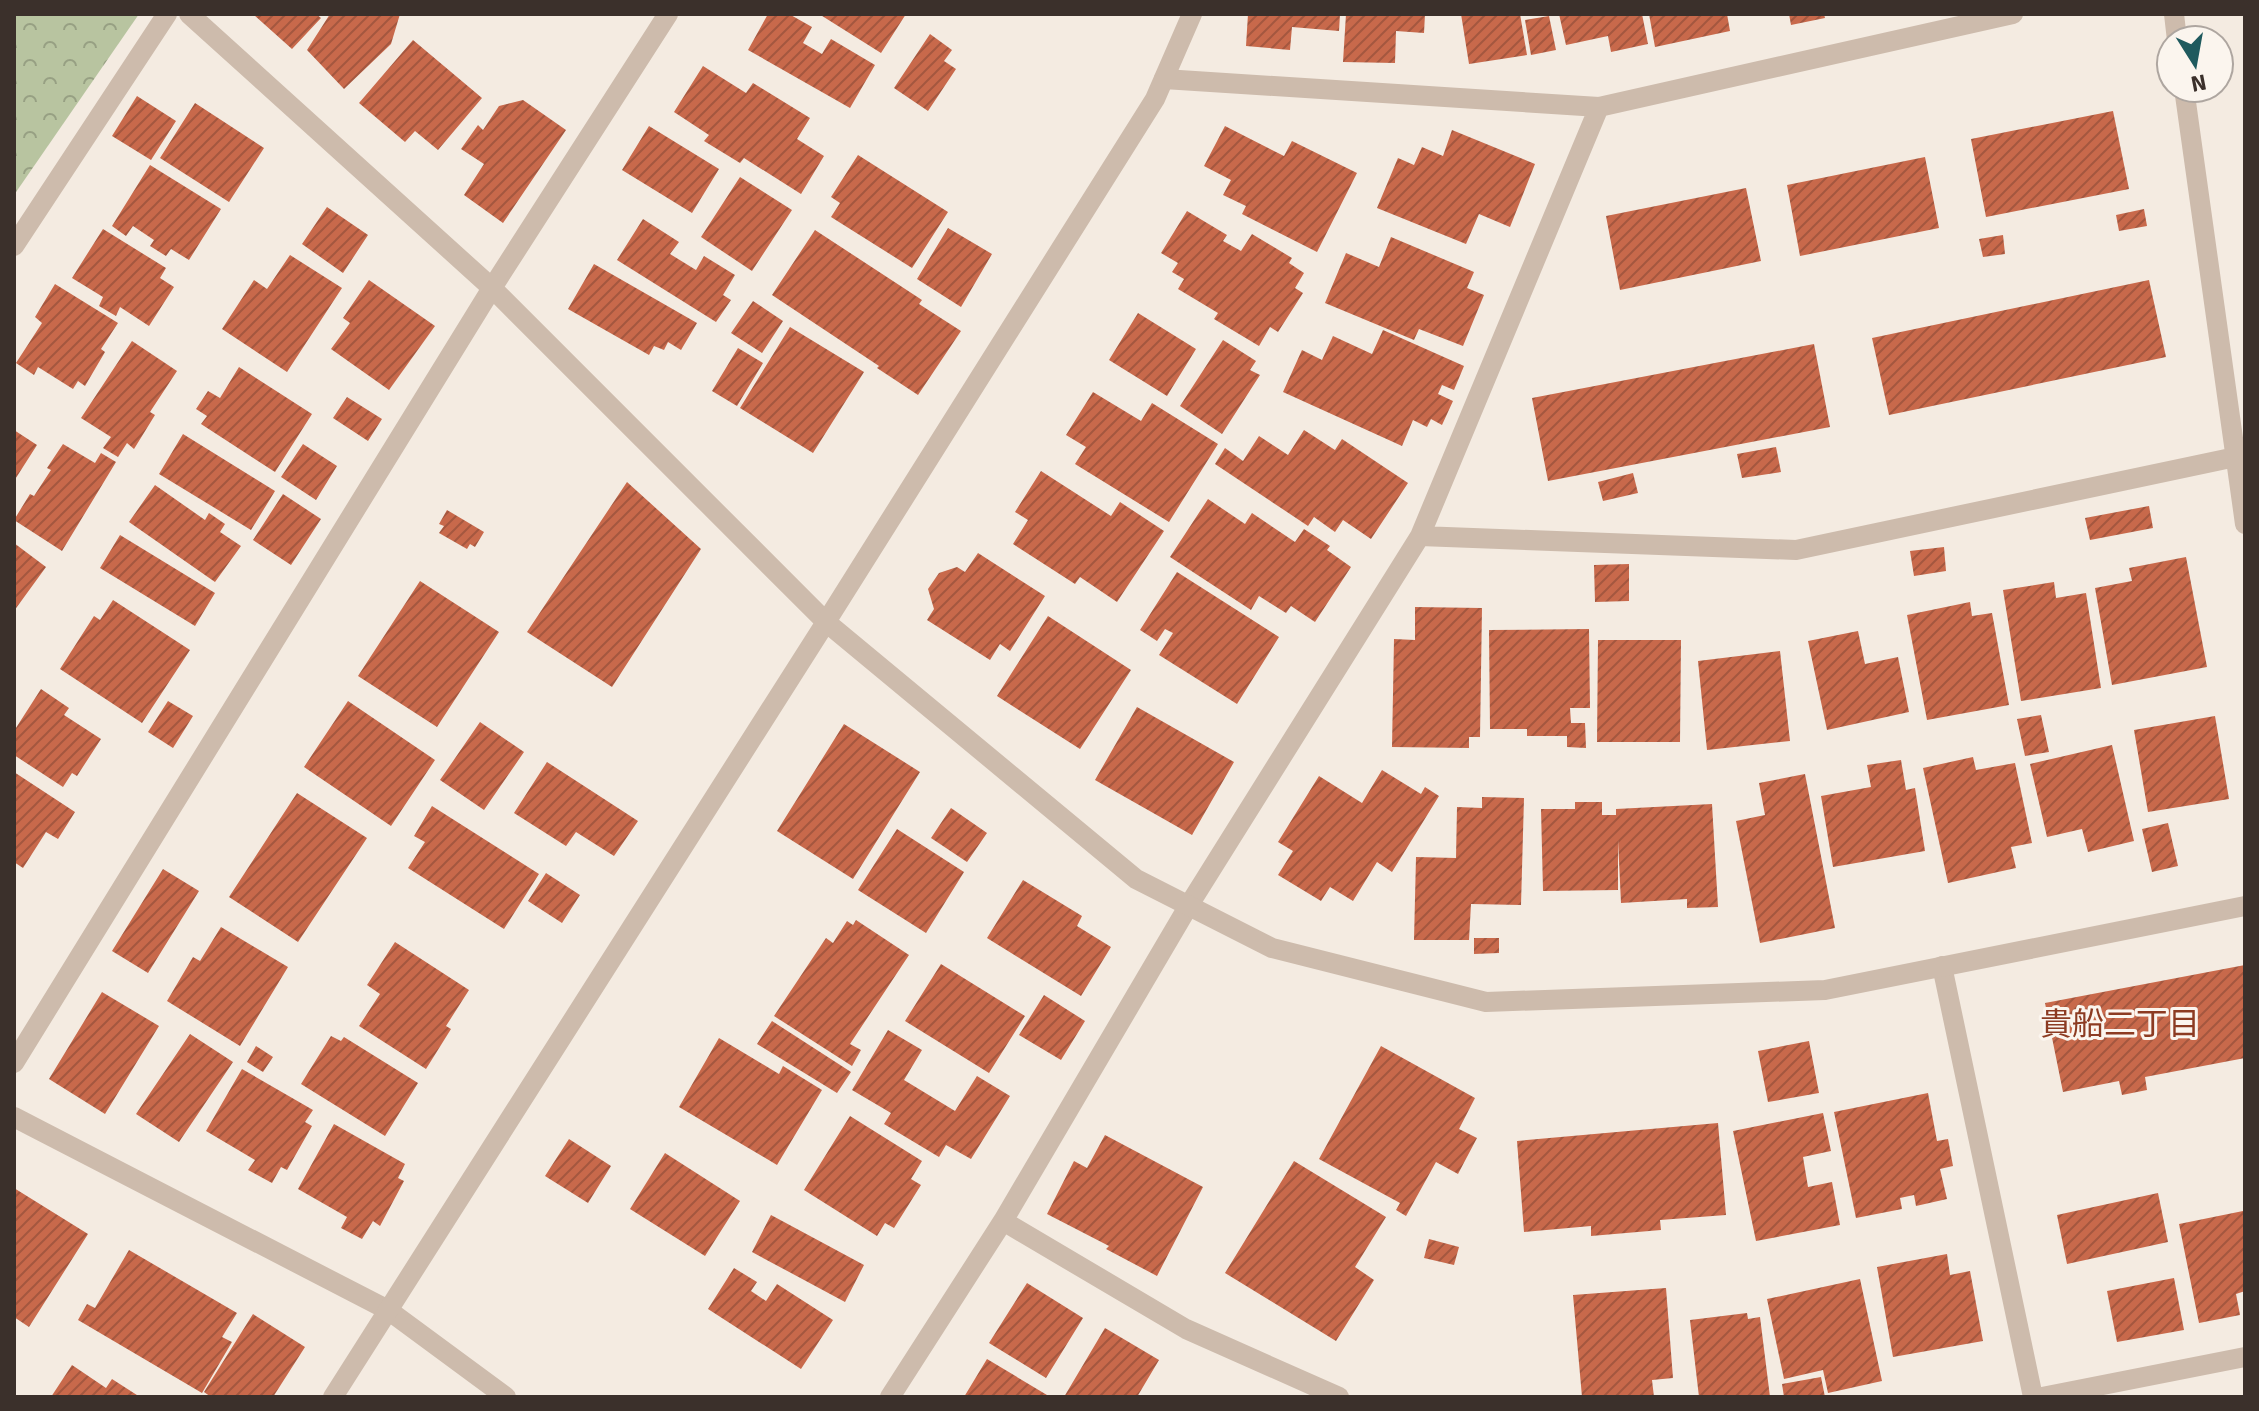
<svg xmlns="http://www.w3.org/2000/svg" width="2259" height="1411" viewBox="0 0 2259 1411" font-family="Signika,'Noto Sans JP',sans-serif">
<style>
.park{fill:url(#park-crowns)}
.building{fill:url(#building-hatch)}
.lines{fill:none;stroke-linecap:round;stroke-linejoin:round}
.minor{stroke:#cdbbac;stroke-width:20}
.tertiary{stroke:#cdbbac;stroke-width:20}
.labels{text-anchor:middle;stroke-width:6;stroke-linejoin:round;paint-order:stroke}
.neighbourhood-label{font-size:32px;fill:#8c3b22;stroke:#fbf5ee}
</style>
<defs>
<pattern id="park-crowns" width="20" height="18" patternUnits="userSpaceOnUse" patternTransform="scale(2)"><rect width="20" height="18" fill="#b8c4a0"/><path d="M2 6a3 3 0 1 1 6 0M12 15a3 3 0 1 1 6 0" fill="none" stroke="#97a083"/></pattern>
<pattern id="building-hatch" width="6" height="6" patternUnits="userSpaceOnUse" patternTransform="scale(2)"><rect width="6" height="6" fill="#c8694b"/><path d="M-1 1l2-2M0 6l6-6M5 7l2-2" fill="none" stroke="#a4573f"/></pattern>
</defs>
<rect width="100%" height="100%" fill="#f4ebe1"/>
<path class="park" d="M14 14H139L14 195Z"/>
<path class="building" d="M253 14H316L321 18 292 49Z
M330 14H400L391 44 344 89 307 50Z
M768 14H789L812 27 803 43 822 54 831 39 875 65 850 108 748 50Z
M819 14H906L881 53Z
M1248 14H1340L1339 31 1292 27 1290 50 1246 46Z
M1346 14H1425L1424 33 1396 31 1395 63 1343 62Z
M1461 14H1520L1527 55 1469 64Z
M1559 14H1642L1648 44 1611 52 1608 36 1566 45Z
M1649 14H1727L1730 31 1655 47Z
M1789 14H1824L1825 18 1791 25Z
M1549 16 1556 50 1531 55 1525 20Z
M930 34 952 50 944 61 956 69 928 111 894 88Z
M413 40 482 98 438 150 415 131 405 142 359 103Z
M703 66 746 93 753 83 810 118 797 139 824 156 801 194 744 158 740 163 704 141 709 135 674 112Z
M137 96 176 121 151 160 112 136Z
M523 100 566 130 503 223 464 195 484 164 461 149 478 125 483 130 499 106Z
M195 103 264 148 229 202 160 158Z
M2113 111 2129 189 1986 217 1971 139Z
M649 126 719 169 692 213 622 170Z
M1225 126 1284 156 1292 141 1357 173 1317 252 1242 214 1246 206 1223 195 1231 180 1204 166Z
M1452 130 1535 164 1510 227 1479 214 1466 244 1377 208 1398 158 1414 165 1422 147 1443 156Z
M858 155 948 212 912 268 831 217 840 203 831 197Z
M1925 157 1939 228 1800 256 1787 185Z
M150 165 221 209 189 260 171 249 166 256 150 246 154 240 133 226 126 236 112 226Z
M740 177 792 210 752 271 701 237Z
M1746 188 1761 261 1620 290 1606 216Z
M327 207 368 235 343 273 302 244Z
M2144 209 2147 226 2119 231 2116 215Z
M1187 211 1227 235 1223 241 1241 251 1252 234 1292 258 1289 263 1304 273 1295 288 1303 293 1278 332 1270 327 1259 346 1214 319 1218 313 1178 289 1184 279 1172 272 1178 263 1161 253Z
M643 219 679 242 670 254 696 270 704 256 735 275 723 295 731 300 716 322 617 260Z
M948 228 992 254 961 307 917 279Z
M103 229 166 268 160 278 174 287 149 326 120 307 116 316 99 306 103 297 72 278Z
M815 230 922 300 919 304 961 331 918 395 877 368 879 366 772 295Z
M2003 235 2005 254 1983 257 1979 239Z
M1391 237 1474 272 1467 288 1484 295 1463 346 1419 329 1414 340 1325 303 1346 253 1379 267Z
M290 255 342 288 287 372 222 329 254 280 267 289Z
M594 264 697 323 681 350 668 342 664 350 654 346 649 355 568 309Z
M369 280 435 326 389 390 331 349 350 323 343 318Z
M2149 280 2166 357 1889 415 1872 338Z
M55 284 118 323 101 349 105 352 85 386 78 381 73 389 38 367 34 375 16 363 42 323 35 317Z
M753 301 783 321 762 353 731 333Z
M1138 313 1196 349 1167 396 1109 360Z
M790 327 864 372 813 453 740 408Z
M1383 330 1464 366 1454 390 1442 385 1438 394 1453 401 1442 425 1431 419 1427 427 1413 420 1402 446 1283 392 1302 350 1322 360 1333 336 1372 354Z
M1223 340 1256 361 1250 370 1260 375 1222 434 1180 406Z
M132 341 177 371 150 412 155 415 134 449 127 443 118 457 103 448 111 437 81 418Z
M1814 344 1830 427 1548 481 1532 398Z
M738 348 763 363 737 406 712 391Z
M239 367 312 414 275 472 201 424 207 416 196 409 208 391 220 398Z
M1093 392 1141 421 1152 403 1218 444 1169 522 1075 464 1086 447 1066 435Z
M347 397 382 419 368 441 333 418Z
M14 430 37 445 14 481Z
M1304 430 1335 450 1342 439 1408 483 1371 539 1343 520 1335 532 1314 517 1308 526 1215 464 1225 448 1243 461 1259 436 1288 455Z
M183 434 275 491 251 530 159 474Z
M63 444 95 463 101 453 116 462 62 551 14 520 30 494 34 496 51 470 47 468Z
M303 444 337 466 316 500 281 477Z
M1776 447 1781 472 1742 478 1737 454Z
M1041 471 1111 516 1120 502 1164 531 1117 602 1080 577 1075 584 1013 544 1028 520 1015 512Z
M1633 473 1638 493 1603 501 1598 482Z
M627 482 701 549 612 687 527 632Z
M155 485 205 520 209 513 225 524 220 532 241 546 215 582 129 522Z
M283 494 321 519 291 565 253 540Z
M1208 499 1245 524 1252 513 1295 542 1304 529 1330 546 1327 550 1351 567 1315 622 1291 606 1286 613 1259 596 1251 610 1170 557Z
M2149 506 2153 528 2090 540 2085 518Z
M447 510 484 532 475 547 470 544 467 549 439 533 444 526 439 524Z
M120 535 215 593 195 626 100 568Z
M14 543 46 567 14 611Z
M1944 547 1946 571 1914 576 1910 551Z
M978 553 1045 596 1010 651 1000 644 990 660 927 620 934 609 928 589 939 573 957 567 965 572Z
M2186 557 2207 667 2112 685 2095 588 2132 581 2129 568Z
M1629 564V601L1595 602 1594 565Z
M1177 572 1279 637 1237 704 1159 655 1173 633 1165 629 1157 641 1140 630Z
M420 581 499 632 437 727 358 676Z
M2054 582 2056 598 2086 593 2101 688 2021 701 2003 590Z
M113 600 190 650 142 723 60 669 94 616 100 620Z
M1970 602 1972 616 1992 613 2009 705 1927 720 1907 615Z
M1415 607 1482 608 1480 737H1469V748L1392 747 1394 639 1415 640Z
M1048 616 1131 670 1080 749 997 696Z
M1589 629 1590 708H1570L1571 723H1585L1586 748 1567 747V736H1527V729H1490L1489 630Z
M1858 631 1865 664 1898 657 1909 712 1827 730 1808 641Z
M1598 640H1681L1680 742H1597Z
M1780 651 1790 741 1707 750 1698 661Z
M41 689 69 708 64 715 101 739 77 776 72 773 63 787 14 755V731Z
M168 701 193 716 173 748 148 732Z
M348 701 435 760 391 826 304 767Z
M1137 707 1234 762 1192 835 1095 780Z
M2041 715 2049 752 2025 756 2017 719Z
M2215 716 2229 799 2148 812 2134 730Z
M480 722 524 752 484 810 440 780Z
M844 724 920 772 853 879 777 831Z
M2112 745 2134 841 2088 852 2082 829 2047 837 2030 764Z
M1973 757 1976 770 2015 763 2032 843 2011 847 2016 868 1948 883 1923 768Z
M1901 760 1906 790 1915 788 1925 851 1833 867 1821 796 1871 787 1867 765Z
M547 762 638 821 614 856 576 832 566 846 514 813Z
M1382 770 1421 794 1425 787 1439 796 1392 872 1377 862 1353 901 1330 887 1321 901 1278 875 1293 851 1278 842 1319 776 1362 803Z
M14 772 75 812 58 839 46 832 23 868 14 862Z
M1805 774 1835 928 1760 943 1736 821 1765 815 1759 783Z
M297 793 367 838 298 942 229 897Z
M1482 797 1524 798 1521 905 1471 904 1469 940H1414L1416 857 1456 858 1457 807 1482 808Z
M1575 802H1602V815H1616V809L1712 804 1718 907 1687 908V899L1621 903 1618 840V890L1543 891 1541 809H1575Z
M432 806 539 874 504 929 408 868 425 842 414 836Z
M951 808 987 833 967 862 931 838Z
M2168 823 2178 866 2152 872 2142 829Z
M897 829 964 872 926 933 858 890Z
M163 869 199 891 148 973 112 951Z
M546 873 580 895 562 923 528 901Z
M1023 880 1082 916 1077 926 1111 947 1081 996 987 938Z
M856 920 909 955 850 1044 861 1050 852 1066 774 1016 826 938 833 943 847 921 853 925Z
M221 927 288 967 240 1046 167 1001 193 957 200 961Z
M1474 938H1499V953L1474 954Z
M395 942 469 990 446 1026 451 1029 426 1069 359 1026 380 994 367 985Z
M941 964 1025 1016 989 1073 905 1021Z
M2245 965V1058L2145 1077 2147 1090 2122 1095 2119 1081 2063 1092 2045 1003Z
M102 992 159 1026 105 1114 49 1079Z
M1044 995 1085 1021 1061 1060 1019 1035Z
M772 1021 851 1072 837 1093 757 1044Z
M888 1030 922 1050 904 1080 955 1111 977 1076 1010 1096 971 1159 946 1145 939 1157 884 1124 891 1113 852 1090Z
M190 1034 233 1062 179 1142 136 1114Z
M331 1036 341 1041 344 1037 418 1083 385 1136 301 1084Z
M719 1038 779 1074 783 1066 822 1090 777 1165 679 1107Z
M1809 1041 1819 1093 1768 1102 1758 1051Z
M256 1046 273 1057 263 1072 247 1062Z
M1381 1046 1475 1098 1459 1129 1477 1138 1458 1174 1436 1162 1406 1216 1396 1210 1400 1203 1319 1159Z
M242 1069 313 1110 305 1122 312 1126 287 1170 281 1167 272 1183 248 1170 255 1160 206 1131Z
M1928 1093 1937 1141 1948 1139 1953 1166 1940 1169 1947 1199 1916 1206 1914 1195 1900 1198 1902 1209 1856 1218 1834 1112Z
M1823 1113 1831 1151 1803 1157 1808 1187 1832 1182 1840 1225 1756 1241 1733 1131Z
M850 1116 922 1161 911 1179 921 1185 894 1228 885 1223 877 1236 804 1190Z
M1718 1123 1726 1215 1660 1220 1661 1230 1591 1236V1226L1524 1232 1517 1141Z
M334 1124 405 1164 398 1178 404 1181 380 1226 373 1221 362 1239 341 1228 347 1217 298 1189Z
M1105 1135 1203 1187 1157 1276 1106 1249 1109 1246 1047 1214 1074 1161 1087 1168Z
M569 1139 611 1166 588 1203 545 1176Z
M665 1153 740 1201 705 1256 630 1209Z
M1294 1161 1386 1217 1355 1267 1374 1280 1336 1341 1225 1273Z
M14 1188 88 1234 29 1327 14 1317Z
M2158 1193 2168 1242 2067 1264 2057 1215Z
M2243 1211 2245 1291 2236 1294 2240 1315 2199 1323 2179 1224Z
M771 1215 864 1265 845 1302 752 1252Z
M1429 1239 1459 1247 1454 1265 1424 1258Z
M129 1250 237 1313 222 1337 232 1342 202 1393 78 1320 87 1304 95 1308Z
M1947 1254 1950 1275 1970 1271 1983 1341 1893 1357 1877 1267Z
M734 1268 757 1282 751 1291 766 1301 777 1284 833 1320 801 1369 708 1309Z
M2174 1278 2184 1330 2117 1342 2107 1291Z
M1860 1279 1882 1381 1828 1393 1823 1370 1784 1379 1767 1299Z
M1027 1283 1083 1318 1046 1378 989 1343Z
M1666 1288 1673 1378 1652 1380 1654 1397H1582L1573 1295Z
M1747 1313 1748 1319 1760 1317 1770 1397H1699L1690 1320Z
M253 1314 305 1347 273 1397H211L204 1392Z
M1105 1328 1159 1360 1137 1397H1064Z
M987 1359 1047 1395 1046 1397H964Z
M72 1365 106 1388 112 1379 140 1397H51Z
M1821 1377 1825 1397H1784L1782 1384Z"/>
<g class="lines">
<path class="minor" d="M189 14 492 288 826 622
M2174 14 2177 40
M1164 79 1599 107 2013 14
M2184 88 2245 524
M14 246 167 14
M1420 536 1796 550 2245 455
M1942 966 2033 1397
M14 1063 492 288 668 14
M14 1117 388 1310 506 1397
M1003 1221 1186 1329 1339 1397
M890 1397 1003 1221 1189 905 1420 536 1599 107
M2042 1397 2245 1357"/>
<path class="tertiary" d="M826 622 1136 879 1272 948 1486 1002 1825 990 2245 906
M333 1397 826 622 1155 99 1192 14"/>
</g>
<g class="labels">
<g class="neighbourhood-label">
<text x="2120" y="1035">貴船二丁目</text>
</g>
</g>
<rect width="2259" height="1411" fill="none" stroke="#3b302b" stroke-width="32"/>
<g transform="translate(2195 64) rotate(169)"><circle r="38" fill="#fbf5ee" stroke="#aea6a0" stroke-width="2"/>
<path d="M0-6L14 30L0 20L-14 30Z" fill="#1f5a5e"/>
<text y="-12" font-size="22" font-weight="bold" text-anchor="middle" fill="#3b302b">N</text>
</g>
</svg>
